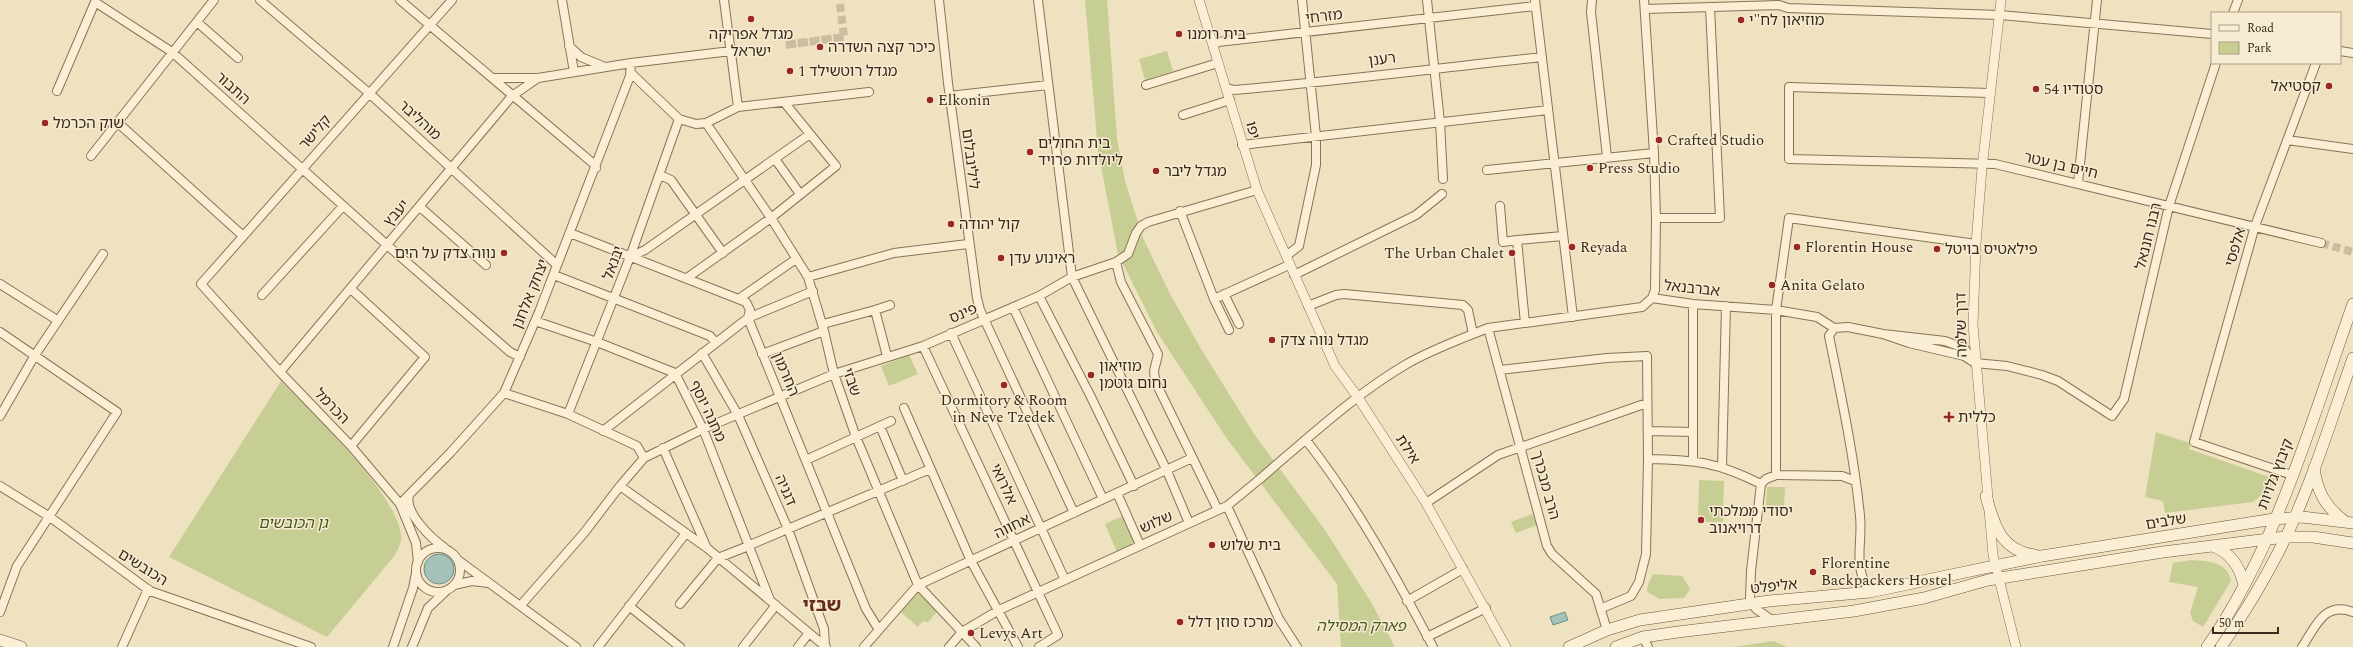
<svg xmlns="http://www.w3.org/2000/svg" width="2353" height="647" viewBox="0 0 2353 647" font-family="Spectral,'Noto Sans Hebrew',serif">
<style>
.green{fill:#c7ce94}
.water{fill:#a4c2b9;stroke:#6a9087}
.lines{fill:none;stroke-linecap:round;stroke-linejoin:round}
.minor-tunnel{stroke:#cbbda0;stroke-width:8;stroke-dasharray:8 4;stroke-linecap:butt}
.minor-casing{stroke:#897358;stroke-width:10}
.tertiary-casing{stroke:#897358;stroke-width:10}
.secondary-casing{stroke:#6b543b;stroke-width:12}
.minor{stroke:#faefd4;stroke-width:8}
.tertiary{stroke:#faefd4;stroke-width:9}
.secondary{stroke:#faefd4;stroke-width:11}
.minor-bridge-casing{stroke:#897358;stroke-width:10;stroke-linecap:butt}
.minor-bridge{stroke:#faefd4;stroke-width:8}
.poi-dot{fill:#9b2626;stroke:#f7ecd1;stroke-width:1.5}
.labels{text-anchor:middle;stroke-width:3;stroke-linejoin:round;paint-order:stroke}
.street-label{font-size:15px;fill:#392a1d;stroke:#f7ecd1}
.poi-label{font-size:15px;fill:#392a1d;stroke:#f7ecd1;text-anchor:start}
.park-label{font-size:15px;font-style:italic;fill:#485623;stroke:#f7ecd1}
.district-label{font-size:19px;font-weight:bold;fill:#672b1b;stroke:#f7ecd1}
</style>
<rect width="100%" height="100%" fill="#efe2c1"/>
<path class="green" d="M1085 0H1107L1117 139 1125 181 1143 238 1169 292 1201 349 1254 434 1325 530 1371 602 1395 647H1341L1337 584 1227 439 1157 332 1118 254 1098 151Z
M1167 51 1173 71 1145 80 1139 59Z
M909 355 918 374 889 386 881 366Z
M281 381C309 410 406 501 401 541 400 545 397 551 395 555L327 637 169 557Z
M2156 432 2190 443 2189 449 2275 479 2269 489 2253 502 2165 513 2163 501 2145 497Z
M1699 480 1724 481 1723 522H1698Z
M1767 487H1785L1784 508 1766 507Z
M1532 514 1537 525 1516 533 1511 522Z
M1125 515 1137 542 1117 552 1105 524Z
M2191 560C2208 561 2228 562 2231 581L2203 627 2193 621 2190 613 2198 587 2169 582 2173 563Z
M1653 574 1682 576 1690 589 1684 598 1660 599 1647 592 1648 584Z
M918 590 937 612 928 622 923 621 918 627 900 611Z
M1774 641 1787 647H1733Z"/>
<path class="water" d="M424 569a15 15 0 1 1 30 0a15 15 0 1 1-30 0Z
M1565 612 1568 620 1553 625 1550 617Z"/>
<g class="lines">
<path class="minor-tunnel" d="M840 4 844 37 785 45 844 37
M2321 243 2353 252"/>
<defs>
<path id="minor" d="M260 0 369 93 557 265
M400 0 595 165 596 168
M562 0 574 72
M724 0 738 107
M939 0 948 83 977 298 980 310 1074 513
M1038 0 1072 277 1167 471 1189 523
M1427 0 1440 122 1443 179
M1535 0 1573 317
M1592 0 1591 12 1607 157
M1645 9 1779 5 1788 8 2000 15 2212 34
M2233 13 2238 0
M197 22 238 58
M569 46 581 57 605 67
M1213 46 1218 42 1535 6
M2340 51 2353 53
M631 73 679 119 696 124 706 123 738 107 869 92
M493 78H538L631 63 731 51
M1146 85 1218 63
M1227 88 1234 90C1337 81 1439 68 1542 57
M57 91 95 2 172 52 387 245 510 352 520 357
M1990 93 1789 87V159L1995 164 2321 243
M949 96 1048 85
M1183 115 1230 100
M117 122 242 235
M706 123 771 218 808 277 824 331 834 374 856 437 918 585 976 647
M2287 140 2353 149
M1242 145 1548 110
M91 156 214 0
M775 159 800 194
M1487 170 1654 153
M660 175 671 180 723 253
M2078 183 2097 0
M1500 206 1503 242 1517 240 1525 323
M420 207 486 265
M1180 211 1214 299 1229 330
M1656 218H1720L1710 7
M570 233 746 302 750 310 748 318 866 609 879 630
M1517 240 1563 236
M1286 256 1299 246 1316 165V136L1302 0
M630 257 645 250 810 134
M1116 262 1121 282 1158 354C1155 371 1151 369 1158 387L1218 510
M554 275 710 336 716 343
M1294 275 1416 215 1442 194
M808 277 894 253 968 244
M687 278 771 218 836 166 784 102
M0 284 57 320
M351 289 425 357 351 446
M1224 294 1239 324
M262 295 343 206
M1039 296 1090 395 1134 486
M740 298 796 259
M1652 298 1693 304 1776 310 1817 317 1834 328
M1214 299 1289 265
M1308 306 1336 295 1344 294 1463 305 1468 310 1473 334
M1013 307 1103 499
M875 310 890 305
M535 321 597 342 675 373 703 429 770 600
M823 324 875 310 887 356
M1488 328 1547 546 1552 554 1596 594 1607 630
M1834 328 1829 336C1841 395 1854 455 1860 516 1863 544 1852 566 1870 592
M1834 328 1848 327 1883 334 1945 341 1964 348 1972 359
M0 332 117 412 17 566 0 612
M951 333 1065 580
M1883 334 1909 343 1964 356 1975 363 2007 366 2042 375 2058 381 2112 416 2124 399 2169 206 2216 63
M923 346 1058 635 1039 647
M702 353 738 415 788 529 824 629 825 646
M762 354 824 331
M1500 370 1607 358 1647 356 1648 459 1646 554 1639 582 1631 596 1602 608
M280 372 512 96 538 78
M504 393 568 414 637 446 644 458
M904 408 971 561 1018 647
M568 414 630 257 679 119
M0 416 35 355 103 254
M880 426 891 421
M603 431 748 318 813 291
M1648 431 1693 432
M1306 440C1356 504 1395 575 1433 647
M663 448 706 546
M1284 458C1323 425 1361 391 1405 365 1430 350 1461 339 1488 328L1642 307 1652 298 1655 290 1656 218 1654 153 1644 0
M1648 459C1696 460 1717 462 1761 484
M806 460 880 426 903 481
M1693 460V304
M1722 467 1726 306
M1776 475V310L1789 218 1976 244
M2292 475 2194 442 2255 226 2316 63
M0 486 50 517 150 591 311 647
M620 486 707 548 826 647
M1117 493 1140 545
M409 495C404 513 432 539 445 548
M1426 503 1498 455 1647 403
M400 504 451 452 504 393 539 312 630 76 631 63
M1227 506 1279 619 1297 647
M750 545 930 469
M416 570a22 22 0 1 1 44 0a22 22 0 1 1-44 0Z
M458 560 576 647
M418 562 416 543 400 504 351 446 280 372 201 284 452 0
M454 585 472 581 488 583
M1407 601 1463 569
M680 604 718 558 746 547
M521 605 584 533 620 486 644 458 703 429 834 374 923 346 1039 296 1072 277 1116 262 1128 254 1136 233 1141 226 1148 222 1257 190
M629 606 680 647
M1772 620 1756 609 1750 599 1751 571 1761 484 1766 479 1776 475 1842 476 1855 481
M1427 637 1486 608
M1643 637 1648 647
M122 647 148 589
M393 647 413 588 416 573
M412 647 428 608 446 591
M598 647 686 533
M743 647 776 605
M798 647 809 633
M864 647 918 585 1192 458
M949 647 962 632 999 610 1227 506 1261 478
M2302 647C2316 626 2324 601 2353 612"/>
<path id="tertiary" d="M1199 0 1257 190 1335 366 1357 396 1426 503 1506 647
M2001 0 1982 168 1976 244 1973 325 1993 555 2016 647"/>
<path id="secondary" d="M2314 468C2317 491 2325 506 2343 520
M1986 496C1994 525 2001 551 2035 555
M2213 546C2231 553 2240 567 2244 585
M0 640 21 647
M1569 647 1607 630 1640 620 1769 601 1870 592 2042 556 2274 519 2302 517 2353 523
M1616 647 1643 637 1678 632 1854 611 1924 598 1988 580 2163 552 2285 537H2313L2353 543
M2207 647C2276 549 2313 416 2353 304
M2221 647C2242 617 2262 584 2279 551 2310 490 2330 423 2353 358"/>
</defs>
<use href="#minor" class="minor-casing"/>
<use href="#tertiary" class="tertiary-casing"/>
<use href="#secondary" class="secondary-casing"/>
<use href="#minor" class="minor"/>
<use href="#tertiary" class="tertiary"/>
<use href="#secondary" class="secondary"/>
<defs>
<path id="minor-bridge" d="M1261 478 1284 458"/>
</defs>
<use href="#minor-bridge" class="minor-bridge-casing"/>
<use href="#minor-bridge" class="minor-bridge"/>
</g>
<g class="poi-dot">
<circle cx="751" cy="19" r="4"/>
<circle cx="1741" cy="20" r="4"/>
<circle cx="1179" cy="34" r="4"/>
<circle cx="820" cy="47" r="4"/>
<circle cx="790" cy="71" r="4"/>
<circle cx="2329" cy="86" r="4"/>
<circle cx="2036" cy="89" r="4"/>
<circle cx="930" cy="100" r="4"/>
<circle cx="45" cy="123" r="4"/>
<circle cx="1659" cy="140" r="4"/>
<circle cx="1030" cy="152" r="4"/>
<circle cx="1590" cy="168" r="4"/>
<circle cx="1156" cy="171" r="4"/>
<circle cx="951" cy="224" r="4"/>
<circle cx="1572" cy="247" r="4"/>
<circle cx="1797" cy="247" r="4"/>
<circle cx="1937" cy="249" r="4"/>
<circle cx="504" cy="253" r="4"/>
<circle cx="1512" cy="253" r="4"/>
<circle cx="1001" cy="258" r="4"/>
<circle cx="1772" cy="285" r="4"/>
<circle cx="1272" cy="340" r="4"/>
<circle cx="1091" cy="375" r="4"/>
<circle cx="1004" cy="385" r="4"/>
<path d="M1947 411h4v4h4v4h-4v4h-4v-4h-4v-4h4z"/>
<circle cx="1701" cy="520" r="4"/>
<circle cx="1212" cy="545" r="4"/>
<circle cx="1813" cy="572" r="4"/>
<circle cx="1180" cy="622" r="4"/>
<circle cx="971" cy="633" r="4"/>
</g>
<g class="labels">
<g class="street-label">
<text transform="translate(1324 16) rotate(-7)" y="5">מזרחי</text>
<text transform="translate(1382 59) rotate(-7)" y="5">רענן</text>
<text transform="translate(233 88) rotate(42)" y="5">התבור</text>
<text transform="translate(420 120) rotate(42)" y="5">מוהליבר</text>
<text transform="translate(1253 130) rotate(75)" y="5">יפו</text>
<text transform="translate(315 132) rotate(-49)" y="5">קלישר</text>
<text transform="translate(971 159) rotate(83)" y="5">לילינבלום</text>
<text transform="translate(2061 165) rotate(13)" y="5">חיים בן עטר</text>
<text transform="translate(396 213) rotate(-48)" y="5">יעבץ</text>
<text transform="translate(2148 236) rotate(-76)" y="5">רבנו חננאל</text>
<text transform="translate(2235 247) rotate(-74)" y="5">אלפסי</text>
<text transform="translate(613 263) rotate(-69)" y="5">יבנאל</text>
<text transform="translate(1692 288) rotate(6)" y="5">אברבנאל</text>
<text transform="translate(530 294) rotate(-68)" y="5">יצחק אלחנן</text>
<text transform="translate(963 313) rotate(-23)" y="5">פינס</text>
<text transform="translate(1961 325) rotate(-91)" y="5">דרך שלמה</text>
<text transform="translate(786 374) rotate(67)" y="5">החרמון</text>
<text transform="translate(852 382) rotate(71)" y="5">שבזי</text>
<text transform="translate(332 406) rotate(46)" y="5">הכרמל</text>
<text transform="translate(708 411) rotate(65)" y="5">מחנה יוסף</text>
<text transform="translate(1408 449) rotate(57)" y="5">אילת</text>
<text transform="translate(2275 474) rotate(-69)" y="5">קיבוץ גלויות</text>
<text transform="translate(1004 484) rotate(65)" y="5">אלרואי</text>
<text transform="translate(1546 485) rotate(75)" y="5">הרב מבכרך</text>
<text transform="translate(786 490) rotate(67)" y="5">דגניה</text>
<text transform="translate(2166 521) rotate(-9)" y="5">שלבים</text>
<text transform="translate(1156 522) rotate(-24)" y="5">שלוש</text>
<text transform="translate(1012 526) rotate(-26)" y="5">אחווה</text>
<text transform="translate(143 567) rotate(32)" y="5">הכובשים</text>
<text transform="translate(1774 586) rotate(-6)" y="5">אליפלט</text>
</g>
<g class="poi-label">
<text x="1749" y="25">מוזיאון לח"י</text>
<text x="751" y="39" text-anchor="middle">מגדל אפריקה<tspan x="751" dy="17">ישראל</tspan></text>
<text x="1187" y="39">בית רומנו</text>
<text x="828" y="52">כיכר קצה השדרה</text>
<text x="798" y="76">מגדל רוטשילד 1</text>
<text x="2321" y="91" text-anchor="end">קסטיאל</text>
<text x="2044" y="94">סטודיו 54</text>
<text x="938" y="105">Elkonin</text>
<text x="53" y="128">שוק הכרמל</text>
<text x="1667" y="145">Crafted Studio</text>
<text x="1038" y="148">בית החולים<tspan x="1038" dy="17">ליולדות פרויד</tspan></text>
<text x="1598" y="173">Press Studio</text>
<text x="1164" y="176">מגדל ליבר</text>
<text x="959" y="229">קול יהודה</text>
<text x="1580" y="252">Reyada</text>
<text x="1805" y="252">Florentin House</text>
<text x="1945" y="254">פילאטיס בויטל</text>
<text x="496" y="258" text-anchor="end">נווה צדק על הים</text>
<text x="1504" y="258" text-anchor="end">The Urban Chalet</text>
<text x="1009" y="263">ראינוע עדן</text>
<text x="1780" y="290">Anita Gelato</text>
<text x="1280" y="345">מגדל נווה צדק</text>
<text x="1099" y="371">מוזיאון<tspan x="1099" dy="17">נחום גוטמן</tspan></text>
<text x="1004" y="405" text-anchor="middle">Dormitory &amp; Room<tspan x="1004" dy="17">in Neve Tzedek</tspan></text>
<text x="1958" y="422">כללית</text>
<text x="1709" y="516">יסודי ממלכתי<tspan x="1709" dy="17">דרויאנוב</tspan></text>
<text x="1220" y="550">בית שלוש</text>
<text x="1821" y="568">Florentine<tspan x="1821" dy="17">Backpackers Hostel</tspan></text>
<text x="1188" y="627">מרכז סוזן דלל</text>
<text x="979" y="638">Levys Art</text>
</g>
<g class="park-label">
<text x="293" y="528">גן הכובשים</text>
<text x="1361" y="631">פארק המסילה</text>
</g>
<g class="district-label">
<text x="822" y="611">שבזי</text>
</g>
</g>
<rect x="2211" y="12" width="130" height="52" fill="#f7ecd1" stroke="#ab9e89"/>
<rect x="2219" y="25" width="20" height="6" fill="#faefd4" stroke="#ab9e89"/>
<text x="2247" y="32" font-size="12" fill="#392a1d">Road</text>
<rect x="2219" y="42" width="20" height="12" fill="#c7ce94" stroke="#ab9e89"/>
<text x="2247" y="52" font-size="12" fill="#392a1d">Park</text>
<path d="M2213 627v6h65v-6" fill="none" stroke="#392a1d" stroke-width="2"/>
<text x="2219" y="627" font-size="12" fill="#392a1d" stroke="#f7ecd1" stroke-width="3" paint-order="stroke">50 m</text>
</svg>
